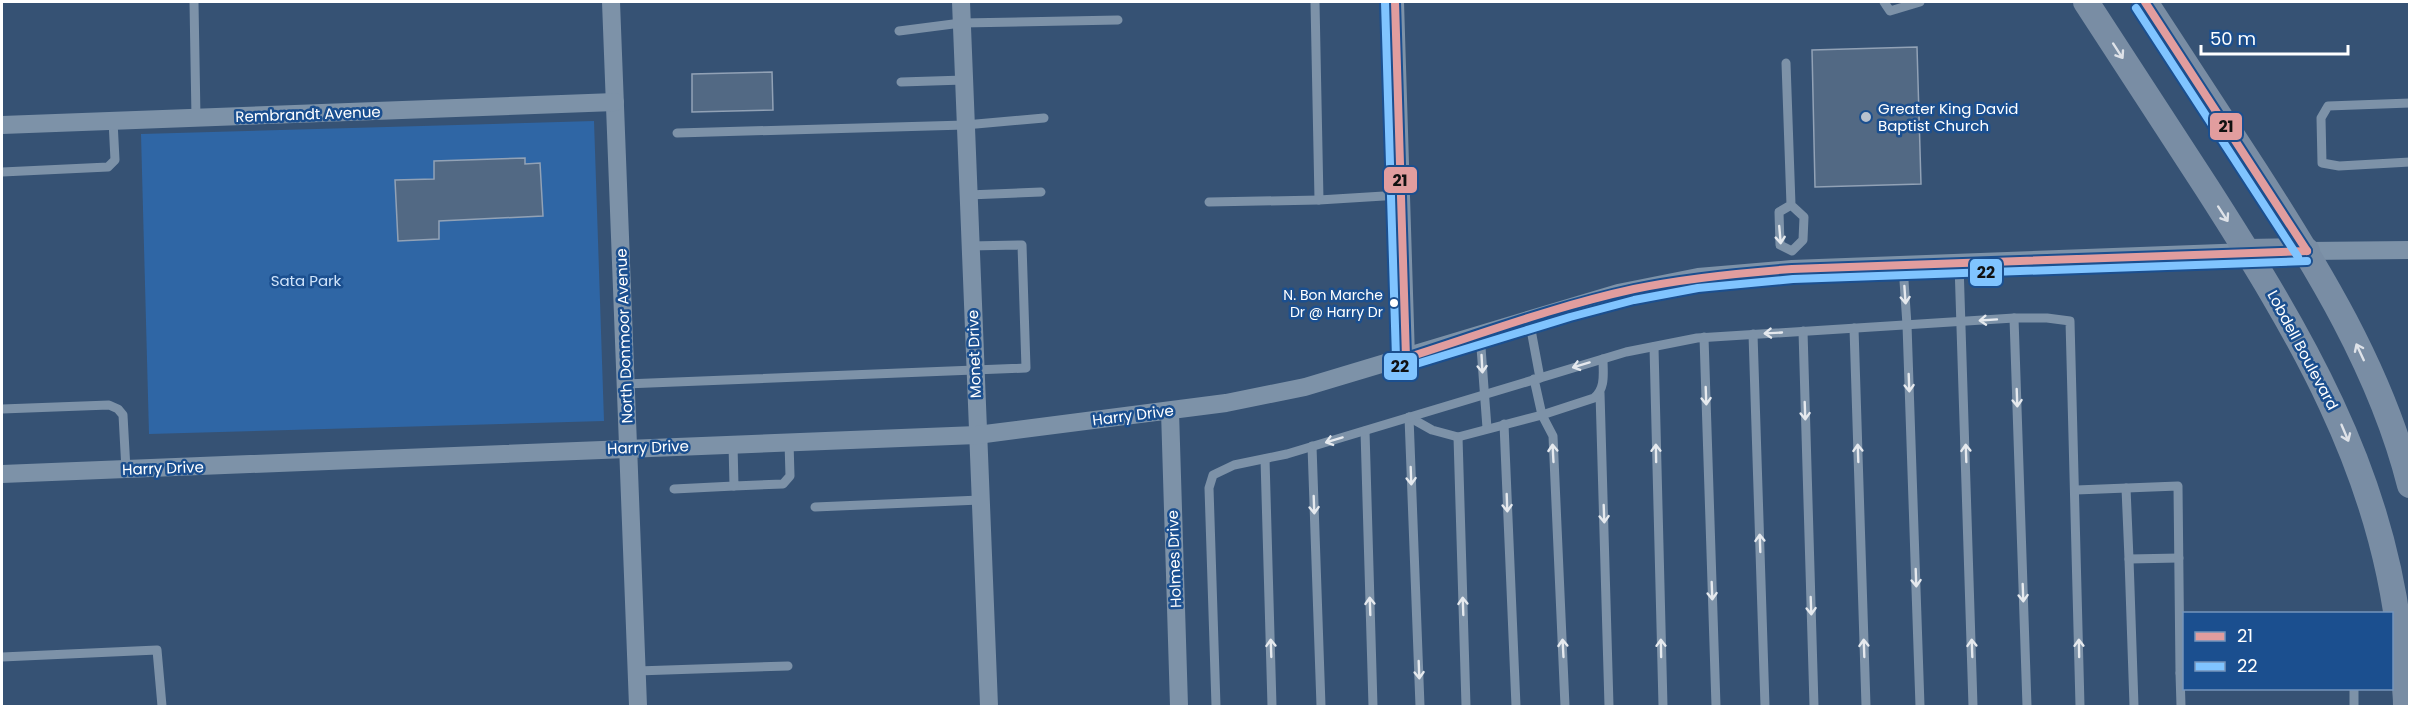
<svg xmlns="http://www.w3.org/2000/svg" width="2411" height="708" viewBox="0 0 2411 708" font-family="Poppins,sans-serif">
  <rect width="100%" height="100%" fill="#365274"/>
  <path fill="#2f66a5" d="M594,121L604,421L149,434L141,134Z"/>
  <g fill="#526984" stroke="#92a2b6" stroke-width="1.5">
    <path d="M1917,47L1921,184L1815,187L1812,50Z"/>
    <path d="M772,72L773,110L692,112V74Z"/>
    <path d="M525,158V164L540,163L543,216L439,221V239L398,241L395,180L434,179V161Z"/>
  </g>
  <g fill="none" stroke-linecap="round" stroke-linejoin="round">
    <g stroke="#7d92a8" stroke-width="9">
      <path d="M194,2L196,118"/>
      <path d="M1315,2L1319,200L1400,195"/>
      <path d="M1884,2L1890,11L1920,2"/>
      <path d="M899,31L961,23L1118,20"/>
      <path d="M1786,63L1791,205L1804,217L1803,240L1792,251L1780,245L1779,212L1791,205"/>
      <path d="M901,82L964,80"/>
      <path d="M2410,103L2328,106L2321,118L2322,163L2339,166L2410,162"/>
      <path d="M677,133L965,125L1044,118"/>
      <path d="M2,172L108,167L115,160L113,121"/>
      <path d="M968,195L1041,192"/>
      <path d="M1209,202L1319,200"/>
      <path d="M1959,264L1973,706"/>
      <path d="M1903,266L1907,325L1920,706"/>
      <path d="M2014,318L2027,706"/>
      <path d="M1529,319L1540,378"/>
      <path d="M1854,328L1866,706"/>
      <path d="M1803,331L1814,706"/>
      <path d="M1480,334L1487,428"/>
      <path d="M1753,334L1765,706"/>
      <path d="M1704,337L1716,706"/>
      <path d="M1654,347L1663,706"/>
      <path d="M1534,379L1542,415L1553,436L1565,706"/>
      <path d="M625,384L1026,368L1022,245L970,246"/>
      <path d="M1600,393L1609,706"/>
      <path d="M2,409L109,405L118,409L123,415L126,470"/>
      <path d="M1409,417L1420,706"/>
      <path d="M1409,417L1432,430L1458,437L1542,415L1594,398C1606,388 1603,373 1603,359"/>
      <path d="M1504,424L1516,706"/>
      <path d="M1365,431L1373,706"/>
      <path d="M1458,437L1466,706"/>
      <path d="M733,444L734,486L783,484L790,476L789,442"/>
      <path d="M1312,446L1321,706"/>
      <path d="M1265,459L1272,706"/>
      <path d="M2126,488L2129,559L2179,558"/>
      <path d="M674,489L734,486"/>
      <path d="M2076,490L2178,486L2180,673H2184"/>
      <path d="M815,507L980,500"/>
      <path d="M2129,559L2134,706"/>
      <path d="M2,657L157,650L162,706"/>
      <path d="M637,671L788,666"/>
      <path d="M2180,673L2181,706"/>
      <path d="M2354,688V706"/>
      <path d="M1216,706L1209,488L1213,475L1234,465L1287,454L1626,352L1697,338L2014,318H2047L2070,321L2080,706"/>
    </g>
    <g stroke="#7d92a8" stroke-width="18">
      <path d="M611,2L638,706"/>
      <path d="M961,2L989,706"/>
      <path d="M1395,2L1406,358"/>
      <path d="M2,125L615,102"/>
      <path d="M2307,251L2410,250"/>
      <path d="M1170,411L1179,706"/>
      <path d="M2,474L977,435L1226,403L1305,387L1618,293L1698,277L1792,269L2248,252"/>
    </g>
    <g stroke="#798da4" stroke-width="26">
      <path d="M2086,2C2126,64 2166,126 2207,188C2298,330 2383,471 2400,643C2402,664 2406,685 2406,706"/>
      <path d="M2145,2C2181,57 2217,113 2254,169C2317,267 2381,370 2410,485"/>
      <path d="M2248,252L2307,251"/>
    </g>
    <g stroke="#1b4f8f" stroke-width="12">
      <g id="bus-1">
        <path d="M1395,2L1406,358"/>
        <path d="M2145,2L2307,251"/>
        <path d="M1406,358C1481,334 1556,306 1634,289C1686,278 1739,273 1792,269L2307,251"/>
      </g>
    </g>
    <g stroke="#1b4f8f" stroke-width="12">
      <g id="bus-2">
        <path d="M1385,2L1396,358L1397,364L1403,368L1570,317L1634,300L1698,288L1793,279L2307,261"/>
        <path d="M2136,8L2298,257"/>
      </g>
    </g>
    <use href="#bus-1" stroke="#e19d9e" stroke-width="8"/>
    <use href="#bus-2" stroke="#80c4ff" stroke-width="8"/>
  </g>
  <defs><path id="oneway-shaft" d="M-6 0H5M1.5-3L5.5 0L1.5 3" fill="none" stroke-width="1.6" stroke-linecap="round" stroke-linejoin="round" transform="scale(1.5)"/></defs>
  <g stroke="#dee2e8">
    <use href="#oneway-shaft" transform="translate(2118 51) rotate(57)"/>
    <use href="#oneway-shaft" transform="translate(2223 214) rotate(57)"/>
    <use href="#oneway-shaft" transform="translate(2360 352) rotate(-115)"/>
    <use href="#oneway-shaft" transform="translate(2345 433) rotate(67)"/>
  </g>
  <g stroke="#e5e9ee">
    <use href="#oneway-shaft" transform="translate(1780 235) rotate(85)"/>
    <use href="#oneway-shaft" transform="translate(1905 295) rotate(86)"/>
    <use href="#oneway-shaft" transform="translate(1988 320) rotate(176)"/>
    <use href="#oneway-shaft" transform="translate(1773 333) rotate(177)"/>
    <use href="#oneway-shaft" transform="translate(1482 364) rotate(87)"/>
    <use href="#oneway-shaft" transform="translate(1581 365) rotate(163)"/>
    <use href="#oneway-shaft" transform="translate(1909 383) rotate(88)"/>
    <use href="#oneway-shaft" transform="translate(1706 396) rotate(88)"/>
    <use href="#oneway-shaft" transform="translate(2017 398) rotate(88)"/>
    <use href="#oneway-shaft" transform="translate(1805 411) rotate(88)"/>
    <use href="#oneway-shaft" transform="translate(1334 440) rotate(163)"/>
    <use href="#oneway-shaft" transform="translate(1553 453) rotate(-93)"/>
    <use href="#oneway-shaft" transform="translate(1656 453) rotate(-91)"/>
    <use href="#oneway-shaft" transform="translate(1858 453) rotate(-92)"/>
    <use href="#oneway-shaft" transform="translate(1966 453) rotate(-92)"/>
    <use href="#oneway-shaft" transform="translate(1411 476) rotate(88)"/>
    <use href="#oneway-shaft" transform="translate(1507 503) rotate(88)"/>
    <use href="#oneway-shaft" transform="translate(1314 505) rotate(88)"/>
    <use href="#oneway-shaft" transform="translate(1604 514) rotate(88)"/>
    <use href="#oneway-shaft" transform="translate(1760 543) rotate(-92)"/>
    <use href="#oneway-shaft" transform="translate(1916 578) rotate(88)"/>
    <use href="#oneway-shaft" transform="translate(1712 591) rotate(88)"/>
    <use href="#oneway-shaft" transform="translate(2023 593) rotate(88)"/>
    <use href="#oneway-shaft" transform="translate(1370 606) rotate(-92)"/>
    <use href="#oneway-shaft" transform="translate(1463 606) rotate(-92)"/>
    <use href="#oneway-shaft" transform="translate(1811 606) rotate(88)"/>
    <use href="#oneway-shaft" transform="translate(1271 648) rotate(-92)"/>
    <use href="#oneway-shaft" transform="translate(1563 648) rotate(-93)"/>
    <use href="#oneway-shaft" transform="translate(1661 648) rotate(-91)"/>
    <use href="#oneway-shaft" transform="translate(1864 648) rotate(-92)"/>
    <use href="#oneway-shaft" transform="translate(1972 648) rotate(-92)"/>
    <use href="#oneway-shaft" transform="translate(2079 648) rotate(-91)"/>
    <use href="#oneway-shaft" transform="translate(1419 670) rotate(88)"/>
  </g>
  <circle fill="#b9c2ce" stroke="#1b4f8f" stroke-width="2" cx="1866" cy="117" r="6"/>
  <circle fill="#fff" stroke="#1b4f8f" stroke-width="2" cx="1394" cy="303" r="5"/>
  <g text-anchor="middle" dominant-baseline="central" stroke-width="5" stroke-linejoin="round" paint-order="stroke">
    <g font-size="14" fill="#fff" stroke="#1b4f8f" text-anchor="end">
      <text x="1383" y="295">N. Bon Marche<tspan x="1383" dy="17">Dr @ Harry Dr</tspan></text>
    </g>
    <g font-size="15" fill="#fff" stroke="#1b4f8f" text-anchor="start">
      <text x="1878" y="108">Greater King David<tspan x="1878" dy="17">Baptist Church</tspan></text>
    </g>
    <g font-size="15" fill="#fff" stroke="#1b4f8f">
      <text transform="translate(308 114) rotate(-2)">Rembrandt Avenue</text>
      <text transform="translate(624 336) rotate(-92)">North Donmoor Avenue</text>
      <text transform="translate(2303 350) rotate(62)">Lobdell Boulevard</text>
      <text transform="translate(974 354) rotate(-92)">Monet Drive</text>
      <text transform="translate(1133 415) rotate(-7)">Harry Drive</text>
      <text transform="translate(648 447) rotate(-2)">Harry Drive</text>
      <text transform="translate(163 468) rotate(-2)">Harry Drive</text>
      <text transform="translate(1174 559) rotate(-92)">Holmes Drive</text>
    </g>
    <g font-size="15" fill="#cfe3fa" stroke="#1b4f8f">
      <text x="306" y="280">Sata Park</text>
    </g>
  </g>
  <g stroke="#1b4f8f" stroke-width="2">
    <rect x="2209" y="112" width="34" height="29" rx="6" fill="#e19d9e"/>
    <rect x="1383" y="166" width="35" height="28" rx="6" fill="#e19d9e"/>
    <rect x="1969" y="258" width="34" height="29" rx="6" fill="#80c4ff"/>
    <rect x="1383" y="352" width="35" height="29" rx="6" fill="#80c4ff"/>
  </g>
  <g font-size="16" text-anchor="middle" font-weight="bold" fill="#111">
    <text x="2226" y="132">21</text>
    <text x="1400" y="186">21</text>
    <text x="1986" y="278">22</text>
    <text x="1400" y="372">22</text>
  </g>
  <rect width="2411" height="708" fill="none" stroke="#ffffff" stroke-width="6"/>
  <rect x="2183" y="612" width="210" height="78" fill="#1b4f8f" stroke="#7695bc" stroke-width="1.5"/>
  <rect x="2195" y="632" width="30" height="9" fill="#e19d9e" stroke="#7695bc" stroke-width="1.5"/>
  <text x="2237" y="642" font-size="18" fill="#ffffff">21</text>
  <rect x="2195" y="662" width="30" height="9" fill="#80c4ff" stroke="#7695bc" stroke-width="1.5"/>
  <text x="2237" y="672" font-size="18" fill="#ffffff">22</text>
  <path d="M2201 45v9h147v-9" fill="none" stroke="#ffffff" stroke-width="3"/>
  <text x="2210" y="45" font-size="18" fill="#ffffff" stroke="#1b4f8f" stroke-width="4.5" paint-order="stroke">50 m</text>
</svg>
